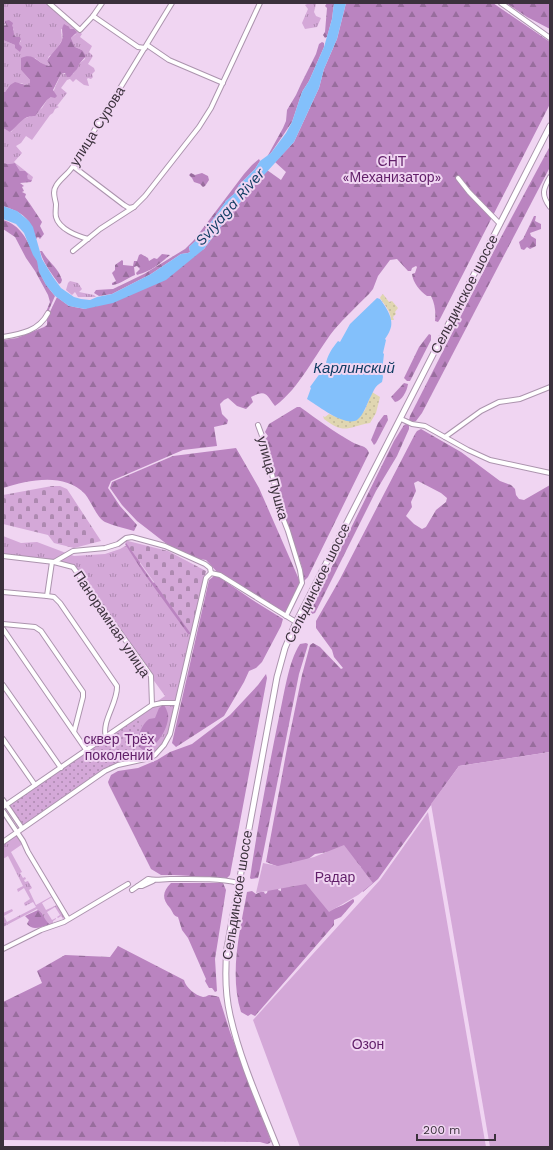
<svg xmlns="http://www.w3.org/2000/svg" width="553" height="1150" viewBox="0 0 553 1150" font-family="'Work Sans',sans-serif">
  <defs>
    <pattern id="grass-tufts" width="24" height="20" patternUnits="userSpaceOnUse"><rect width="24" height="20" fill="#d4a8d8"/><path d="M3 7l-1-3M5 7V3M7 7l1-3M15 17l-1-3M17 17v-4M19 17l1-3" fill="none" stroke="#ad89b0"/></pattern>
    <pattern id="forest-firs" width="22" height="20" patternUnits="userSpaceOnUse"><rect width="22" height="20" fill="#ba84c0"/><path d="M5 1l3.5 6h-7zM16 11l3.5 6h-7z" fill="#986d9d"/></pattern>
    <pattern id="sand-dots" width="8" height="8" patternUnits="userSpaceOnUse"><rect width="8" height="8" fill="#e0d6b1"/><path d="M2 2h.1M6 6h.1" fill="none" stroke="#c1b899" stroke-width="1.8" stroke-linecap="round"/></pattern>
    <pattern id="cemetery-stones" width="16" height="16" patternUnits="userSpaceOnUse"><rect width="16" height="16" fill="#d4a8d8"/><path d="M2 7V4a2 2 0 0 1 4 0v3zM10 15v-3a2 2 0 0 1 4 0v3z" fill="#ad89b0"/></pattern>
    <pattern id="park-dots" width="8" height="8" patternUnits="userSpaceOnUse"><rect width="8" height="8" fill="#d4a8d8"/><path d="M2 2h.1M6 6h.1" fill="none" stroke="#ad89b0" stroke-width="1.8" stroke-linecap="round"/></pattern>
  </defs>
  <rect width="100%" height="100%" fill="#f0d5f2"/>
  <g fill="url(#grass-tufts)">
    <path d="M3,3H48L82,34L80,37L92,46L89,52L93,56L88,64L94,68L95,71L92,74L93,77L91,79L88,78L87,79L89,86L84,85L76,79L73,82L70,79L67,80L61,88L67,93L57,106L59,107L55,109L53,113L50,115L32,140L26,136L21,143L16,146L22,153L14,162L33,177L32,180L28,179L22,171H20L15,163L8,164L3,163V128L11,132L21,120L31,116L42,108L47,100L51,97L61,74H73L80,63L85,59L82,50L75,47L71,38L76,34L61,29L62,40L54,54L49,56L47,61L50,65L49,66L44,65L35,58L21,70L30,80V84L26,85L21,83L10,85L5,92H3V40L15,45V48L21,41L20,37H16L13,32L14,29L6,23L4,25L3,23Z"/>
    <path d="M307,4H316L314,12L316,16L321,18L317,27L305,29L302,23L308,9L305,5Z"/>
    <path d="M70,281L78,283L82,289L79,292L94,295L96,297H78L75,292L72,295L66,290L68,283Z"/>
    <path d="M3,536L21,543L37,542L74,556L105,554L120,549L127,545L191,635L169,733L157,752L149,757L119,763L102,771L24,826L22,825L8,805L165,696L70,565L3,556Z"/>
    <path d="M16,835L20,838L16,839L20,838L24,843L11,852L22,872L20,873L23,878L25,877L26,879L24,880L25,882L28,881L32,888L29,890L36,905L52,896V897L42,903L46,910L57,905L65,917L63,919L61,916L58,918L57,917L60,915L55,907L47,912L52,920L56,918V919L53,921V924L46,925L37,909L3,927V913L12,909L13,911L4,916L7,922L36,907L33,902L25,906L24,903L30,899L24,888L18,892L17,889L23,886L8,856L3,859V844Z"/>
  </g>
  <g fill="url(#forest-firs)" fill-rule="evenodd">
    <path d="M327,3H334L332,19L327,37L325,38L323,35L325,32L327,8L325,6Z"/>
    <path d="M346,3H493L550,42V104L440,319L438,322L435,321C436,312 435,304 431,296H427C420,291 413,283 412,274L415,273L417,267L416,266L412,268L411,271H408L397,259L390,260L378,276L373,289L369,294C357,306 345,317 334,330C315,354 300,388 275,406C266,395 267,389 251,397L253,402L246,409L237,406L228,398L224,400L220,404L222,414L228,420L227,424L214,427L217,446L183,450L111,481L108,488L120,506L137,525L134,531C125,528 114,526 105,522C97,518 91,501 85,494C64,472 29,480 3,488V340L17,338L44,327L47,325V318L57,297L69,306L85,309L204,249L221,226L267,170L281,180L286,172L275,162L294,142L319,88L324,69L337,39Z"/>
    <path d="M506,3H550V29L527,17Z"/>
    <path d="M9,20L13,23L12,26L13,27C14,31 13,34 16,37H20L21,39L19,44L22,47L20,52L15,48V45L3,40L4,29L3,23L5,26L6,24L5,23V21Z"/>
    <path d="M64,24L69,27L70,29H74L77,32L71,38L75,47L82,50L86,56L80,63L77,69L70,77H67L65,73L61,74L53,90L57,96L55,98L51,97L47,100L35,116C23,115 19,125 10,132L3,128V92H5L10,85L15,82L26,85L30,84V80L21,70V58C35,52 37,64 49,66L50,65L47,61C50,55 60,46 62,40C64,34 60,30 64,24Z"/>
    <path d="M322,42L324,43V47L309,81L302,92L292,122L271,153L267,157L283,128L286,121L287,110L296,95L301,84L316,54L319,44Z"/>
    <path d="M550,146V167L422,413L416,421L413,422L409,420L410,416L499,241Z"/>
    <path d="M259,159L260,161L255,169L239,185L234,194L226,201L201,236L189,247L190,252L188,253L181,254L151,274L112,294L99,296L94,293L96,290L113,289L144,274L185,249L194,240L244,174L252,165Z"/>
    <path d="M3,163L8,164L15,163L20,171H25L28,174L27,176L28,179L32,180L31,182L20,183L24,186L22,187L24,191L22,192L26,194L25,197C31,205 36,213 42,222L40,226L44,234L40,239L38,237L36,239C30,217 23,213 3,206Z"/>
    <path d="M191,173L195,175L202,173L208,176L209,180L205,186L203,187L200,184L194,182L192,178L189,175Z"/>
    <path d="M534,216H536L535,221L541,224V229L530,233L531,236L536,239V246L530,249L527,247L524,250L521,249L519,242L523,239Z"/>
    <path d="M3,220C22,225 29,244 37,260C39,263 38,268 40,272C43,281 49,289 55,296L48,312H46L50,302L48,295L35,271L26,258L15,237L3,229Z"/>
    <path d="M40,251H42C49,263 58,267 62,280L61,283L59,284C52,274 43,263 40,251Z"/>
    <path d="M141,254L148,258L149,261L154,258L157,259L162,254L170,255C157,266 153,270 137,275L136,273L140,269L137,266L134,267L135,275C127,278 121,284 112,285V283L116,281L112,273L115,270V265L122,260L123,261V265L133,266L134,261H137L139,255Z"/>
    <path d="M429,334L431,335V340L410,381H407L404,378L419,347Z"/>
    <path d="M404,383L408,384C407,391 402,401 395,402L391,397Z"/>
    <path d="M297,407H300C317,419 334,432 352,442C358,446 367,445 369,453L308,577L304,581L302,567L287,524L282,513L265,439L268,436L265,432L269,424Z"/>
    <path d="M384,415H387L388,420L376,443L374,445L371,440L378,423Z"/>
    <path d="M406,424L409,425V429L397,456L376,491L315,613L312,614L310,611L394,441L404,425Z"/>
    <path d="M421,429L461,452L500,481L511,485L515,489L516,495L519,499L524,500L550,485V752L459,766L378,879L363,892L362,890L360,869L361,867L342,850L315,854L307,860L279,867L266,862L288,743L302,675L310,645L313,643L320,647L341,669L343,668L334,657L332,650L316,628V621L340,579L415,434L417,431ZM418,481L441,493L447,498L446,502L436,510L426,527L422,529L414,524L406,516L412,507L411,502L416,491L414,483Z"/>
    <path d="M236,448L259,488L301,584L286,615L218,573L206,560L194,558L168,545L137,521L122,505L110,488L112,482L173,456Z"/>
    <path d="M127,542L140,561V564L153,583L155,582L191,632L190,634H188L143,572L125,544Z"/>
    <path d="M214,576L219,577L251,599L283,619L281,626L262,662L256,668L249,671L244,682L224,716L176,747L172,743L209,580Z"/>
    <path d="M306,643L308,644L307,648L299,674L259,874L258,878L251,879L250,878C258,824 268,771 279,717C284,696 288,662 300,644Z"/>
    <path d="M266,674L267,678L230,875L227,878L174,875H161L151,869L109,785L108,782L111,775L118,771L138,768L157,760L170,752L192,744L230,715L258,685Z"/>
    <path d="M164,705C166,708 167,711 168,714C170,726 156,750 143,750L137,745C137,737 142,724 149,719L155,718L159,708Z"/>
    <path d="M305,882L331,910L343,905L353,899L354,900V902L341,917L334,920V925L255,1016L251,1014L248,1016L241,1012C229,973 240,931 247,892L252,891L256,894L260,892H264L265,894L267,893L268,889L279,888L278,890L281,891V887Z"/>
    <path d="M171,883H223L226,890L215,959L217,991L215,992L212,988H209L205,981L206,979L188,938L182,930L178,917C173,916 173,912 170,908C162,899 162,892 171,883Z"/>
    <path d="M38,910C43,913 44,919 49,924L48,925C40,927 33,931 27,924L29,920L25,916Z"/>
    <path d="M118,946L184,980C186,988 195,995 203,997C206,997 206,996 209,995C212,995 216,996 219,997L230,1032L271,1141L270,1143L267,1144L260,1142L3,1140V1002L42,983L37,971L65,955L110,957Z"/>
  </g>
  <g fill="url(#sand-dots)">
    <path d="M383,294L389,302L392,301L398,308L395,312L396,314L393,317L394,320H391C391,312 385,305 380,298L381,296Z"/>
    <path d="M372,392L380,397L376,413L370,423C347,427 345,435 324,419L323,416L325,417L329,414L341,419L355,421L365,410Z"/>
  </g>
  <g fill="url(#cemetery-stones)">
    <path d="M52,486H60L67,489L101,541L74,548L54,543L48,535L3,524V495Z"/>
    <path d="M124,540L168,551L206,571L191,634Z"/>
  </g>
  <path fill="url(#park-dots)" d="M139,717L143,721L135,747L141,756L115,764L101,770L23,825L10,805Z"/>
  <g fill="#d4a8d8">
    <path d="M550,752V1147H490L431,804L459,766Z"/>
    <path d="M428,812L486,1147H300L253,1020L380,880Z"/>
    <path d="M344,845L373,883L358,895L329,912L306,884L256,893L263,863L278,866L314,857Z"/>
  </g>
  <g fill="#83c0fb">
    <path d="M334,3H346L337,39L324,69L319,88L294,142L245,196L221,226L204,249L166,280L113,303L85,309L69,306L55,296L46,285L39,272L37,261L33,255L24,233L16,224L3,219V206L17,211L29,221L33,227L42,259L53,277L61,288L74,297L81,299L90,300L97,297L112,294L151,274L181,254L188,253L190,252L189,247L201,236L226,201L234,194L239,185L255,169L260,161L271,153L286,133L292,122L302,92L309,81L324,47L332,19Z"/>
    <path d="M377,298L380,299C386,307 395,320 390,330C389,333 387,336 385,339L386,340L383,353L384,354L382,371L383,377L382,382C374,387 375,389 371,396C367,403 364,415 357,420C345,427 318,406 307,399L311,388L310,387L326,365C326,357 333,347 338,341L340,342L350,324Z"/>
  </g>
  <g fill="none" stroke-linecap="round" stroke-linejoin="round">
    <g stroke="#ac94ae" stroke-width="6">
      <g id="minor">
        <path d="M49,3L80,30L93,16L102,3"/>
        <path d="M501,3L550,38"/>
        <path d="M93,16L138,47L145,48"/>
        <path d="M147,45L169,60L223,83"/>
        <path d="M74,167L124,205L129,208L134,207"/>
        <path d="M550,177C543,189 541,195 550,207"/>
        <path d="M458,178L469,192L500,224"/>
        <path d="M88,239C77,236 59,229 56,217C55,213 56,209 56,204C55,198 52,192 56,186C61,177 72,172 75,162L172,3"/>
        <path d="M73,251L100,229L134,207L145,196L199,127L211,108L260,3"/>
        <path d="M3,337C21,334 39,331 48,313"/>
        <path d="M401,419L412,424L425,426L468,450L490,460L550,473"/>
        <path d="M258,425L265,444L281,513L288,531L300,570L302,583L286,616"/>
        <path d="M445,437L481,411L499,402L520,399L550,387"/>
        <path d="M3,556L54,562L73,567L151,676L152,705"/>
        <path d="M54,562L73,551L105,548L118,544L126,538L132,537L165,546L205,564L210,568L211,573"/>
        <path d="M211,573L220,575L296,622"/>
        <path d="M3,592L47,596L54,597L60,603L117,686C118,703 101,721 106,738"/>
        <path d="M47,596L52,562"/>
        <path d="M3,624L35,627L41,631L83,692V697L74,732"/>
        <path d="M3,629L87,751"/>
        <path d="M3,685L61,768"/>
        <path d="M3,739L35,785"/>
        <path d="M3,800L22,828"/>
        <path d="M3,807L152,705L162,703H176"/>
        <path d="M3,811L23,841L28,852L68,919"/>
        <path d="M3,842L105,771L118,765L150,758L155,755L164,745L170,734L206,578L211,573"/>
        <path d="M138,886H142L153,881"/>
        <path d="M132,890L148,879C156,881 162,879 170,879C193,879 216,878 239,883"/>
        <path d="M3,949L41,930L64,922L128,884"/>
      </g>
    </g>
    <g stroke="#ac94ae" stroke-width="7">
      <path id="major" d="M277,1147C260,1104 240,1060 230,1015C225,993 225,971 227,948L277,677L285,648L296,622L550,126"/>
    </g>
    <use href="#minor" stroke="#fff" stroke-width="4"/>
    <use href="#major" stroke="#fff" stroke-width="5"/>
  </g>
  <g text-anchor="middle" dominant-baseline="central" stroke-width="4" stroke-linejoin="round" paint-order="stroke">
    <g font-size="14" fill="#3b313c" stroke="#f0d5f2">
      <text transform="translate(97 126) rotate(-58)">улица Сурова</text>
      <text transform="translate(464 294) rotate(-63)">Сельдинское шоссе</text>
      <text transform="translate(273 478) rotate(75)">улица Пушка</text>
      <text transform="translate(317 583) rotate(-64)">Сельдинское шоссе</text>
      <text transform="translate(112 624) rotate(56)">Панорамная улица</text>
      <text transform="translate(237 895) rotate(-81)">Сельдинское шоссе</text>
    </g>
    <g font-size="14" fill="#611f69" stroke="#f0d5f2">
      <text x="392" y="161">СНТ<tspan x="392" dy="16">«Механизатор»</tspan></text>
      <text x="119" y="739">сквер Трёх<tspan x="119" dy="16">поколений</tspan></text>
      <text x="335" y="877">Радар</text>
      <text x="368" y="1044">Озон</text>
    </g>
    <g font-size="15" font-style="italic" fill="#113d63" stroke="#f0d5f2">
      <text transform="translate(230 207) rotate(-49)">Sviyaga River</text>
      <text x="354" y="368">Карлинский</text>
    </g>
  </g>
  <rect width="553" height="1150" fill="none" stroke="#3b313c" stroke-width="8"/>
  <path d="M417 1134v6h78v-6" fill="none" stroke="#3b313c" stroke-width="2"/>
  <text x="423" y="1134" font-size="12" fill="#3b313c" stroke="#f0d5f2" stroke-width="3" paint-order="stroke">200 m</text>
</svg>
